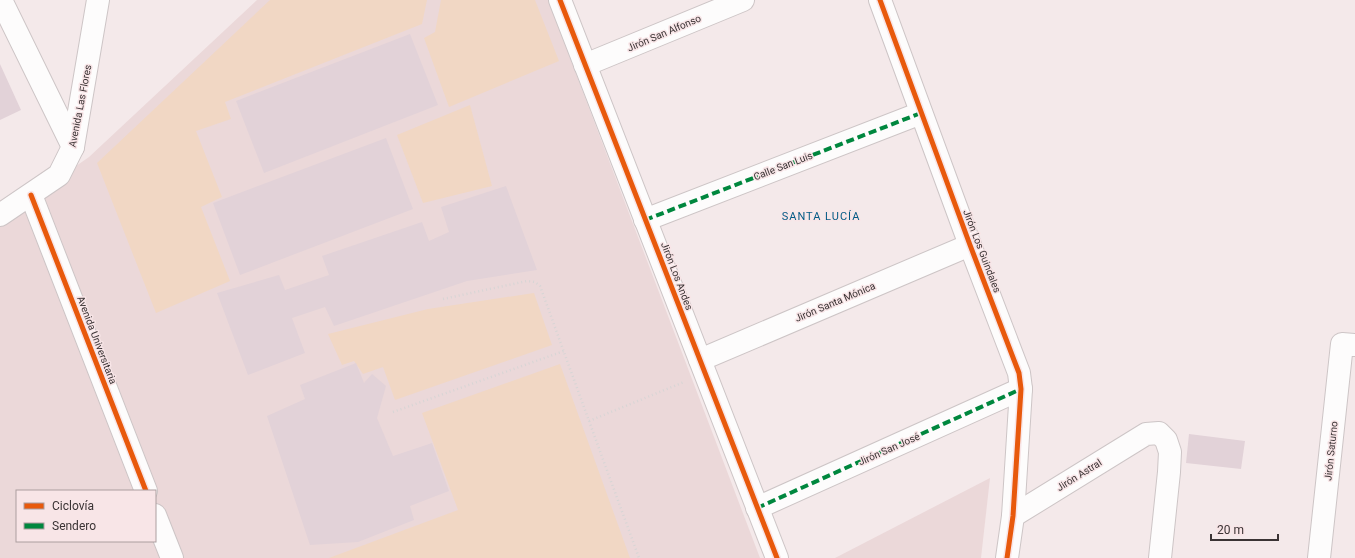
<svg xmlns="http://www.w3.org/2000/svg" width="1355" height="558" viewBox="0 0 1355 558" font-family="Roboto,sans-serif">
  <rect width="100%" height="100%" fill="#f4e9ea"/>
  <g fill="#ebd8d9" fill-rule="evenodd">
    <path d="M257,0H548L760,558H0V219L89,157ZM17,491H155V541H17Z"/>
    <path d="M990,478L981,558H835Z"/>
  </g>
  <g fill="#f1d7c4">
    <path d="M270,0H427L422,24L225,102L231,119L196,131L222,197L201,207L230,281L156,313L97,163Z"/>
    <path d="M441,0H535L559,61L449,107L424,38L435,32Z"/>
    <path d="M470,105L492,186L423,203L397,135Z"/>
    <path d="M534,293L552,345L395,400L383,367L363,374L354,361L342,365L328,334L428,309Z"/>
    <path d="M560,364L630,558H329L458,510L422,413Z"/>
  </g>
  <g fill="#e2d2d8">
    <path d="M410,34L438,105L264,173L236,101Z"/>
    <path d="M0,64L21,110L0,120Z"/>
    <path d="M386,138L413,209L240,275L213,203Z"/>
    <path d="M506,186L537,270L467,281L334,326L325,307L292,318L305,353L248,375L217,293L279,275L285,290L329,275L322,256L422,222L429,241L449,232L441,207Z"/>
    <path d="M356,363L364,383L372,374L386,386L377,418L393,456L432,443L449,491L410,506L414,520L358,542L310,545L267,416L305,399L300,385Z"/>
    <path d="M1189,434L1245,441L1241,469L1186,463Z"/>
  </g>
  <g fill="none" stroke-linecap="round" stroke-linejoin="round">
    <g stroke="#cdc5c6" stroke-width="24">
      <g id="minor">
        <path d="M1,0L73,147"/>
        <path d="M560,0L777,558"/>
        <path d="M880,0L970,245L1019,373L1021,389L1013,516L1007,558"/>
        <path d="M585,65L743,0"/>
        <path d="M31,195L146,491"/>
        <path d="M0,215L59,175L73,147L98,0"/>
        <path d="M645,220L921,113"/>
        <path d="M700,360L970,245"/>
        <path d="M757,508L1021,389"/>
        <path d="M155,515L172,558"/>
        <path d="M1013,516L1146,434L1159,433L1166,440L1170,452L1169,472L1160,558"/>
        <path d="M1319,558L1342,344L1355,345"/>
      </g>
    </g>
    <g stroke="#d7d5d5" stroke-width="2.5" stroke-dasharray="1 3" stroke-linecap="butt">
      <path d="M443,299L527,281L535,282L540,286L589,421L684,382"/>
      <path d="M393,412L564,351"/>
      <path d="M589,421L639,558"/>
    </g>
    <use href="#minor" stroke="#fdfcfc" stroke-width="22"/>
    <g stroke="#00873e" stroke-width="4" stroke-dasharray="8 4" stroke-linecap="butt">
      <path d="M645,220L921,113"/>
      <path d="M757,508L1021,389"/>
    </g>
    <g stroke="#f8e5e7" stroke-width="8">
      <g id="cycleway">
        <path d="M560,0L777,558"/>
        <path d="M880,0L970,245L1019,373L1021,389L1013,516L1007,558"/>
        <path d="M31,195L146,491"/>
      </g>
    </g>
    <use href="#cycleway" stroke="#e8590c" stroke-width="5"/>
  </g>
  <g text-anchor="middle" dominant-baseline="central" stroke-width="3" stroke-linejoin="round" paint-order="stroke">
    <g font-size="10" fill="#3a3334" stroke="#f8e5e7">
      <text transform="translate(664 33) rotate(-23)">Jirón San Alfonso</text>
      <text transform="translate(80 106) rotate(-79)">Avenida Las Flores</text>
      <text transform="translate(783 166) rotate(-21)">Calle San Luis</text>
      <text transform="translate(982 251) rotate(69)">Jirón Los Guindales</text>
      <text transform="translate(677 276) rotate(69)">Jirón Los Andes</text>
      <text transform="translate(835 302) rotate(-23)">Jirón Santa Mónica</text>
      <text transform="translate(97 340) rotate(69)">Avenida Universitaria</text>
      <text transform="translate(889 449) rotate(-24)">Jirón San José</text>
      <text transform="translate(1331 451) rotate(-84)">Jirón Saturno</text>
      <text transform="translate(1079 475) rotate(-32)">Jirón Astral</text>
    </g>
    <g font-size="11" letter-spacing="1" fill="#025a85" stroke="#f8e5e7">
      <text x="821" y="216">SANTA LUCÍA</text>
    </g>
  </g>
  <rect x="16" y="490" width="140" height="52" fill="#f8e5e7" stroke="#ac9e9f"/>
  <rect x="24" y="503" width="20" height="6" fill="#e8590c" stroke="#ac9e9f"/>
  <text x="52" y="510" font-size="12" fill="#3a3334">Ciclovía</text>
  <rect x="24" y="523" width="20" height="6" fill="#00873e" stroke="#ac9e9f"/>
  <text x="52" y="530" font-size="12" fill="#3a3334">Sendero</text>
  <path d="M1211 534v6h67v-6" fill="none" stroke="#3a3334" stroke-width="2"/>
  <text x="1217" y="534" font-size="12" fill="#3a3334" stroke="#f8e5e7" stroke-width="3" paint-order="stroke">20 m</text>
</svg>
